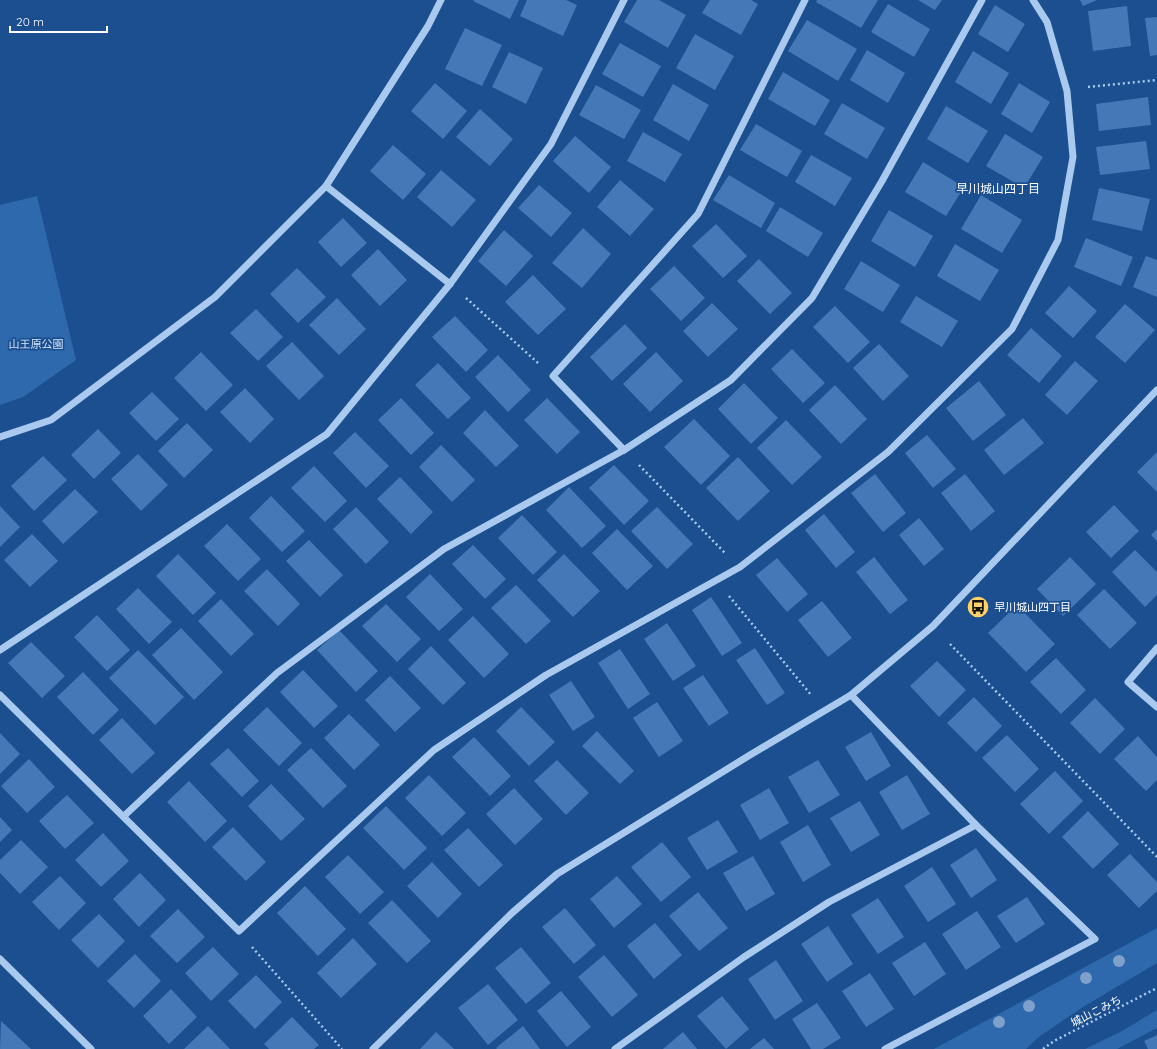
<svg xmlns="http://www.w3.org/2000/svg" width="1157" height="1049" viewBox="0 0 1157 1049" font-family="Quicksand,'Noto Sans JP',sans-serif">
  <rect width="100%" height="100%" fill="#1b4f8f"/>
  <g fill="#2e69ad">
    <path d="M37,196L76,360L23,397L0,405V205Z"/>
    <path d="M1157,928V963L1083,1007L1040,1036L1026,1049H934Z"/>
    <path d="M1157,1010V1028L1117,1049H1085L1122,1031Z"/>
  </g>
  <g fill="#4478b7">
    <path d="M474,0H519L510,19L473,1Z"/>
    <path d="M527,0H566L577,5L563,36L520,16Z"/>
    <path d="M637,0H659L686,15L668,48L624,22Z"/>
    <path d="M710,0H751L758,4L741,35L702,13Z"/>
    <path d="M817,0H878L861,28L816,2Z"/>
    <path d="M918,0H942L935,10Z"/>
    <path d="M1080,0H1097L1083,6Z"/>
    <path d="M888,4L930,29L914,57L871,32Z"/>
    <path d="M995,5L1025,24L1008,52L978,34Z"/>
    <path d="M1127,6L1131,46L1093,51L1088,11Z"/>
    <path d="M1157,17V55L1150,56L1145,18Z"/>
    <path d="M807,20L857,49L838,81L788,51Z"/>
    <path d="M465,28L502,45L482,86L445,69Z"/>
    <path d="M695,34L734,56L715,90L676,68Z"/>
    <path d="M620,43L661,66L643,97L602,74Z"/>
    <path d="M867,50L905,73L888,103L850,80Z"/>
    <path d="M973,51L1009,73L991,104L955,82Z"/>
    <path d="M509,52L543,68L526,104L492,87Z"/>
    <path d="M783,72L830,100L815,126L768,99Z"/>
    <path d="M435,83L467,111L443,139L411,111Z"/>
    <path d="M1019,83L1050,102L1032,133L1001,114Z"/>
    <path d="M673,84L709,105L689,141L653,120Z"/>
    <path d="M596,85L641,110L624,139L579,115Z"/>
    <path d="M1148,97L1151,125L1099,131L1096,104Z"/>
    <path d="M842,103L885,128L867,159L824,134Z"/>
    <path d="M946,106L988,131L968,163L927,139Z"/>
    <path d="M480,109L513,139L490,166L456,137Z"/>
    <path d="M756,124L802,151L787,177L740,150Z"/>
    <path d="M643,132L682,154L665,182L627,161Z"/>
    <path d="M1005,134L1043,157L1024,188L986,166Z"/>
    <path d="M575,136L611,167L589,193L553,161Z"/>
    <path d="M1146,141L1150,169L1100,175L1096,147Z"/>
    <path d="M393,145L426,174L403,200L370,171Z"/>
    <path d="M811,155L852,178L835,206L795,182Z"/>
    <path d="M923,162L964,187L946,216L905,192Z"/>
    <path d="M441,170L476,200L452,227L417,197Z"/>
    <path d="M729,175L775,203L761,228L713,200Z"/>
    <path d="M620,180L654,209L630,236L597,207Z"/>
    <path d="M539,185L572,213L551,237L518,208Z"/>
    <path d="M1099,188L1150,199L1142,231L1092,220Z"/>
    <path d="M981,195L1022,220L1002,253L961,229Z"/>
    <path d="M780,207L823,233L808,257L766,231Z"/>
    <path d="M889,210L933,236L915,267L871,241Z"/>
    <path d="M343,218L367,243L341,267L318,242Z"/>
    <path d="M716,224L747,256L723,278L692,246Z"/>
    <path d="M583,228L611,254L582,288L552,263Z"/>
    <path d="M504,230L533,256L506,286L478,261Z"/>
    <path d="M1086,238L1133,257L1121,286L1074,267Z"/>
    <path d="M955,244L999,270L980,301L937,276Z"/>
    <path d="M378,249L407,280L380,306L351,275Z"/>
    <path d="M1146,256L1157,260V297L1133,287Z"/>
    <path d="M759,259L792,293L770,314L737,281Z"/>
    <path d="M861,261L900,285L883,312L844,289Z"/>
    <path d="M674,266L705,298L681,321L650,289Z"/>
    <path d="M297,268L326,297L298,323L270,294Z"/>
    <path d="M533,275L566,309L538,335L505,302Z"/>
    <path d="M1069,286L1097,311L1073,338L1045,313Z"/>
    <path d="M916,296L958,321L942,347L900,322Z"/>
    <path d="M337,298L366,329L339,355L309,325Z"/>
    <path d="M712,303L738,329L708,357L683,331Z"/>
    <path d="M1125,304L1155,330L1125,363L1095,337Z"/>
    <path d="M835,306L870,342L848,363L813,327Z"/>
    <path d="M256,309L283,337L258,361L230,333Z"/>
    <path d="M455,316L488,350L466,372L432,337Z"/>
    <path d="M625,324L647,348L612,381L590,357Z"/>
    <path d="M1031,328L1062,356L1039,383L1007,355Z"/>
    <path d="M292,342L324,376L299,400L266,366Z"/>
    <path d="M879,344L909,376L883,401L853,368Z"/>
    <path d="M792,349L825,383L803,403L771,369Z"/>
    <path d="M201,352L233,385L206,411L174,378Z"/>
    <path d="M656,352L683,381L650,412L623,384Z"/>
    <path d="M498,355L531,390L508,412L475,377Z"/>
    <path d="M1075,361L1098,381L1067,415L1045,395Z"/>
    <path d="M438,363L471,398L448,419L415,385Z"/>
    <path d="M979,381L1006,415L973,441L946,408Z"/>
    <path d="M744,383L778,418L751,444L718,409Z"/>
    <path d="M835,385L867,419L841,444L809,410Z"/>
    <path d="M245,388L274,419L250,443L220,412Z"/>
    <path d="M152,392L179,419L156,441L129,413Z"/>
    <path d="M401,398L434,433L411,455L378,420Z"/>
    <path d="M547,398L580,432L557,454L524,420Z"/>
    <path d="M485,410L519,446L496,467L463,433Z"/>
    <path d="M1023,418L1044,443L1004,475L984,450Z"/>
    <path d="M694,419L730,456L701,485L664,447Z"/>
    <path d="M786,420L822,457L792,485L757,448Z"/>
    <path d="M187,423L213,450L184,478L158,451Z"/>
    <path d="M98,429L121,453L94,479L71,455Z"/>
    <path d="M355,432L389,466L366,488L333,453Z"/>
    <path d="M927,435L956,469L933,488L905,453Z"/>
    <path d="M441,445L475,480L452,502L419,467Z"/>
    <path d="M1157,452V492L1137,472Z"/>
    <path d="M138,454L168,485L141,511L111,479Z"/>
    <path d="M43,456L67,480L34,511L11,486Z"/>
    <path d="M738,457L770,491L738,521L706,488Z"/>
    <path d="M614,465L649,501L624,525L589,488Z"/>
    <path d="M314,466L347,501L325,522L291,488Z"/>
    <path d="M875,474L906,513L883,532L851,493Z"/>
    <path d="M965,474L995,511L971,531L941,493Z"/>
    <path d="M400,477L433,512L411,534L377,499Z"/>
    <path d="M569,487L606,526L582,548L546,510Z"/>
    <path d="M75,489L98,512L63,544L42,521Z"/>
    <path d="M271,496L305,531L282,552L249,518Z"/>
    <path d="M1114,505L1139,531L1111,558L1086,532Z"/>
    <path d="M0,506L20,527L0,547Z"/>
    <path d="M356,507L389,542L366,564L333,529Z"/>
    <path d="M657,507L693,544L667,569L631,531Z"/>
    <path d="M824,514L855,552L836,568L805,530Z"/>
    <path d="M522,515L557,552L533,575L498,538Z"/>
    <path d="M919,518L944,549L924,566L899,535Z"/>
    <path d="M227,524L261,559L238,581L204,546Z"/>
    <path d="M617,529L653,566L627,590L592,553Z"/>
    <path d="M1157,529V541L1151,535Z"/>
    <path d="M32,534L58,561L30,587L4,560Z"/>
    <path d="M309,540L343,575L320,597L286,561Z"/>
    <path d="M473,545L506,579L485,599L452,564Z"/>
    <path d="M1135,550L1157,572V595L1145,607L1112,572Z"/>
    <path d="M178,554L216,593L193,615L156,576Z"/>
    <path d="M564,554L600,591L573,617L537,580Z"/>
    <path d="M874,557L908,600L890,614L856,572Z"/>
    <path d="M1070,557L1096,584L1063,616L1037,589Z"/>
    <path d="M777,558L808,594L787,612L756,575Z"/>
    <path d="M267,569L300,604L278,626L244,591Z"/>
    <path d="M430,574L463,609L439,631L406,597Z"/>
    <path d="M516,585L551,621L526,644L491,608Z"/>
    <path d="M138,588L172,622L149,644L116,609Z"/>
    <path d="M1104,589L1137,623L1110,649L1077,615Z"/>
    <path d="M711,597L742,643L722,656L692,610Z"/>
    <path d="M221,599L254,634L231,656L198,621Z"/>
    <path d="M822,601L852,638L828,657L798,620Z"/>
    <path d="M386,604L421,639L397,662L362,626Z"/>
    <path d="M1017,605L1055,644L1026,672L988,633Z"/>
    <path d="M97,615L130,650L107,671L74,637Z"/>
    <path d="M473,616L509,654L484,678L448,640Z"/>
    <path d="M667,623L696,666L673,681L644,639Z"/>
    <path d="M181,628L223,672L194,700L152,655Z"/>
    <path d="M339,630L378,671L356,692L317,650Z"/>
    <path d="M31,642L65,676L42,698L8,663Z"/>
    <path d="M431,646L466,683L443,705L408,669Z"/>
    <path d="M755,648L785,693L767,705L736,660Z"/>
    <path d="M620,649L650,694L628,709L598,663Z"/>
    <path d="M138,650L184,697L155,725L109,678Z"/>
    <path d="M1056,658L1086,690L1061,714L1030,682Z"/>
    <path d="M937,661L966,690L939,717L910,686Z"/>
    <path d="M303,670L338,706L314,728L280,692Z"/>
    <path d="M83,672L119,710L93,735L57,697Z"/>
    <path d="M703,675L729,713L709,726L683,688Z"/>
    <path d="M390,676L421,708L395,732L365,700Z"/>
    <path d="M571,681L595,717L573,731L549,695Z"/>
    <path d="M974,697L1002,726L976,752L947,723Z"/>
    <path d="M1095,698L1125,729L1100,754L1070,723Z"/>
    <path d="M657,702L683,741L659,757L633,718Z"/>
    <path d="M267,707L302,743L279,766L243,730Z"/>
    <path d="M521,707L555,742L529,766L496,731Z"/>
    <path d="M349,714L380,745L354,770L324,738Z"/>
    <path d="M122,718L155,753L132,774L99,740Z"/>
    <path d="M597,731L634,771L620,784L582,746Z"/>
    <path d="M871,732L891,766L866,781L845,747Z"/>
    <path d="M0,733L20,754L0,774Z"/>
    <path d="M1007,735L1039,769L1015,792L982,758Z"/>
    <path d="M1138,736L1157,757V780L1146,791L1114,759Z"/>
    <path d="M474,737L511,776L490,796L452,757Z"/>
    <path d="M228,748L259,781L242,797L210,764Z"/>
    <path d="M311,748L347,786L323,808L287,770Z"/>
    <path d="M29,759L55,787L27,813L1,786Z"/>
    <path d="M557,760L589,793L566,815L534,781Z"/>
    <path d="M818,760L840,795L809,813L788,777Z"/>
    <path d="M1055,771L1083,801L1049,834L1020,804Z"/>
    <path d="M429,775L466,813L442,836L405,798Z"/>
    <path d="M907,775L930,814L902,830L879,792Z"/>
    <path d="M189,781L227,821L205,842L167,802Z"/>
    <path d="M271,784L305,819L281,841L248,806Z"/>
    <path d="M514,788L543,819L515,845L486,814Z"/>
    <path d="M769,788L789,823L760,840L740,805Z"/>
    <path d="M67,795L94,823L65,849L39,821Z"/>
    <path d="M860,801L880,835L851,852L830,818Z"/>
    <path d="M386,806L427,848L404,870L363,828Z"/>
    <path d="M1088,811L1119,844L1093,869L1062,837Z"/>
    <path d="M0,817L12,830L0,842Z"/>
    <path d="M718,820L738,852L707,870L687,838Z"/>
    <path d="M808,825L831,865L803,882L780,842Z"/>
    <path d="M233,827L266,862L246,881L212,847Z"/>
    <path d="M468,828L503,865L479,887L444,850Z"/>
    <path d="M103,833L129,861L101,887L75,860Z"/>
    <path d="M21,840L48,867L20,894L0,873V860Z"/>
    <path d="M662,842L691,877L661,902L631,867Z"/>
    <path d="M976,848L997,880L971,898L950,865Z"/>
    <path d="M1130,854L1157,882V891L1139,908L1107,875Z"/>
    <path d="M348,855L384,892L360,914L325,877Z"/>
    <path d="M753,856L775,894L746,911L723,873Z"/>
    <path d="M432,862L462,894L438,918L407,886Z"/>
    <path d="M932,867L956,904L928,922L904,886Z"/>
    <path d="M140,873L166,900L139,927L113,899Z"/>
    <path d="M60,876L86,903L59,930L32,902Z"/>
    <path d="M617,876L642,904L614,928L590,899Z"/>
    <path d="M305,886L346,929L318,956L277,913Z"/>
    <path d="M698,892L728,928L699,951L669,916Z"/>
    <path d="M1027,897L1045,924L1016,943L997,916Z"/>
    <path d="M878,898L904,937L878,954L851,915Z"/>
    <path d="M392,900L431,941L407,963L368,923Z"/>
    <path d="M565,908L596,945L574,964L542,927Z"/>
    <path d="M178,909L205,937L177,963L150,936Z"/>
    <path d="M977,911L1001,947L966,970L942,934Z"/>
    <path d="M99,914L125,941L98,968L71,940Z"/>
    <path d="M655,923L682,955L654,979L627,946Z"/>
    <path d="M828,926L853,964L827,982L801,944Z"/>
    <path d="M353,938L377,964L341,998L317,973Z"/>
    <path d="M925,942L946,974L914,996L892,963Z"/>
    <path d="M213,947L239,974L211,1001L185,973Z"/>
    <path d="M521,947L551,983L526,1004L495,968Z"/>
    <path d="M135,954L161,981L134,1008L107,981Z"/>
    <path d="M604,955L638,995L612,1017L578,977Z"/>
    <path d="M776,960L803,1001L775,1020L748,979Z"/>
    <path d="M870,973L894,1009L866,1027L842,991Z"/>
    <path d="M256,975L282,1002L255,1029L228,1001Z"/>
    <path d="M488,984L518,1020L488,1045L458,1008Z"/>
    <path d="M171,989L197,1017L169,1044L143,1016Z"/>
    <path d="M561,991L591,1027L567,1047L537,1011Z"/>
    <path d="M722,996L749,1029L726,1049L697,1016Z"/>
    <path d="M817,1003L841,1038L823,1049H811L792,1019Z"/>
    <path d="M292,1017L319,1045L314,1049H269L264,1044Z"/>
    <path d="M1,1021L31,1049H0Z"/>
    <path d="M208,1026L230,1049H184Z"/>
    <path d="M523,1026L540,1049H497L496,1048Z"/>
    <path d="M436,1032L454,1049H420Z"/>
    <path d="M683,1032L697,1049H663Z"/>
    <path d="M1157,1035V1049H1148L1144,1041Z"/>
    <path d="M764,1038L774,1049H750Z"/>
  </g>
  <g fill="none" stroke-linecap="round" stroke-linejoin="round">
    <g stroke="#a9c9ee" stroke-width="2.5" stroke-dasharray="2 3" stroke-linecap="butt">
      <path d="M1088,87L1157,80"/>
      <path d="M466,298L538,363"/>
      <path d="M639,465L725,553"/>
      <path d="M729,596L812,696"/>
      <path d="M950,644L1157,857"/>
      <path d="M252,947L342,1049"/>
      <path d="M1043,1049L1054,1041L1157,988"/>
    </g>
    <g stroke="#a9c9ee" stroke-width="7">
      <path d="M326,186L450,284L551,144L624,0"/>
      <path d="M0,437L51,420L215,297L326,186L428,26L441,0"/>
      <path d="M624,450L553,376L698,214L805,0"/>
      <path d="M1157,648L1128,682L1157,707"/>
      <path d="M0,650L327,434L450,284"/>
      <path d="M0,695L239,931L434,750L546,675L740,567L888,452L1012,329L1058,240L1073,157L1067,91L1047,22L1033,0"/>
      <path d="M851,695L976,825L1095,939L885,1049"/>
      <path d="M124,816L277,673L444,549L624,450L731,380L812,298L882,181L982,0"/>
      <path d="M0,959L91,1049"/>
      <path d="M373,1049L512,913L557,874L750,755L851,695L933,626L1157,390"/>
      <path d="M615,1049L744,957L829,902L976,825"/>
    </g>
  </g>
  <g fill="#7ea0ca">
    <circle cx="1119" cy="961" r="6"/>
    <circle cx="1086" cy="978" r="6"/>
    <circle cx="1029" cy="1006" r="6"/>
    <circle cx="999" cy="1022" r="6"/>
  </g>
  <defs>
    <g id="bus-disc" transform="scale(1.15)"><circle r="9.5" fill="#ffd166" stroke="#1b4f8f"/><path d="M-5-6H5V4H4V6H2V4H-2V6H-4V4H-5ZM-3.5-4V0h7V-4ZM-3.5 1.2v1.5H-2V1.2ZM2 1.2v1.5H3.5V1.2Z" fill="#111"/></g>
  </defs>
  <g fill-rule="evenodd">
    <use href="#bus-disc" x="978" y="607"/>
  </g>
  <g text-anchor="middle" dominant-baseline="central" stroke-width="3.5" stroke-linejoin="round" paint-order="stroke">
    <g font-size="11" fill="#cfe3fa" stroke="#1b4f8f">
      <text x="36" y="344">山王原公園</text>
    </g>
    <g font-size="11" fill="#fff" stroke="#1b4f8f" text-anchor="start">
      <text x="994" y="607">早川城山四丁目</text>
    </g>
    <g font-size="11" fill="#fff" stroke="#1b4f8f">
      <text transform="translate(1096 1011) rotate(-27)">城山こみち</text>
    </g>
    <g font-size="12" fill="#fff" stroke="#1b4f8f">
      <text x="998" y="188">早川城山四丁目</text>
    </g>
  </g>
  <path d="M10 26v6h97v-6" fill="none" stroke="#ffffff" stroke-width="2"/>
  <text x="16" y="26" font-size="12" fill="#ffffff" stroke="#1b4f8f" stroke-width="3" paint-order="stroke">20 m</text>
</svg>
